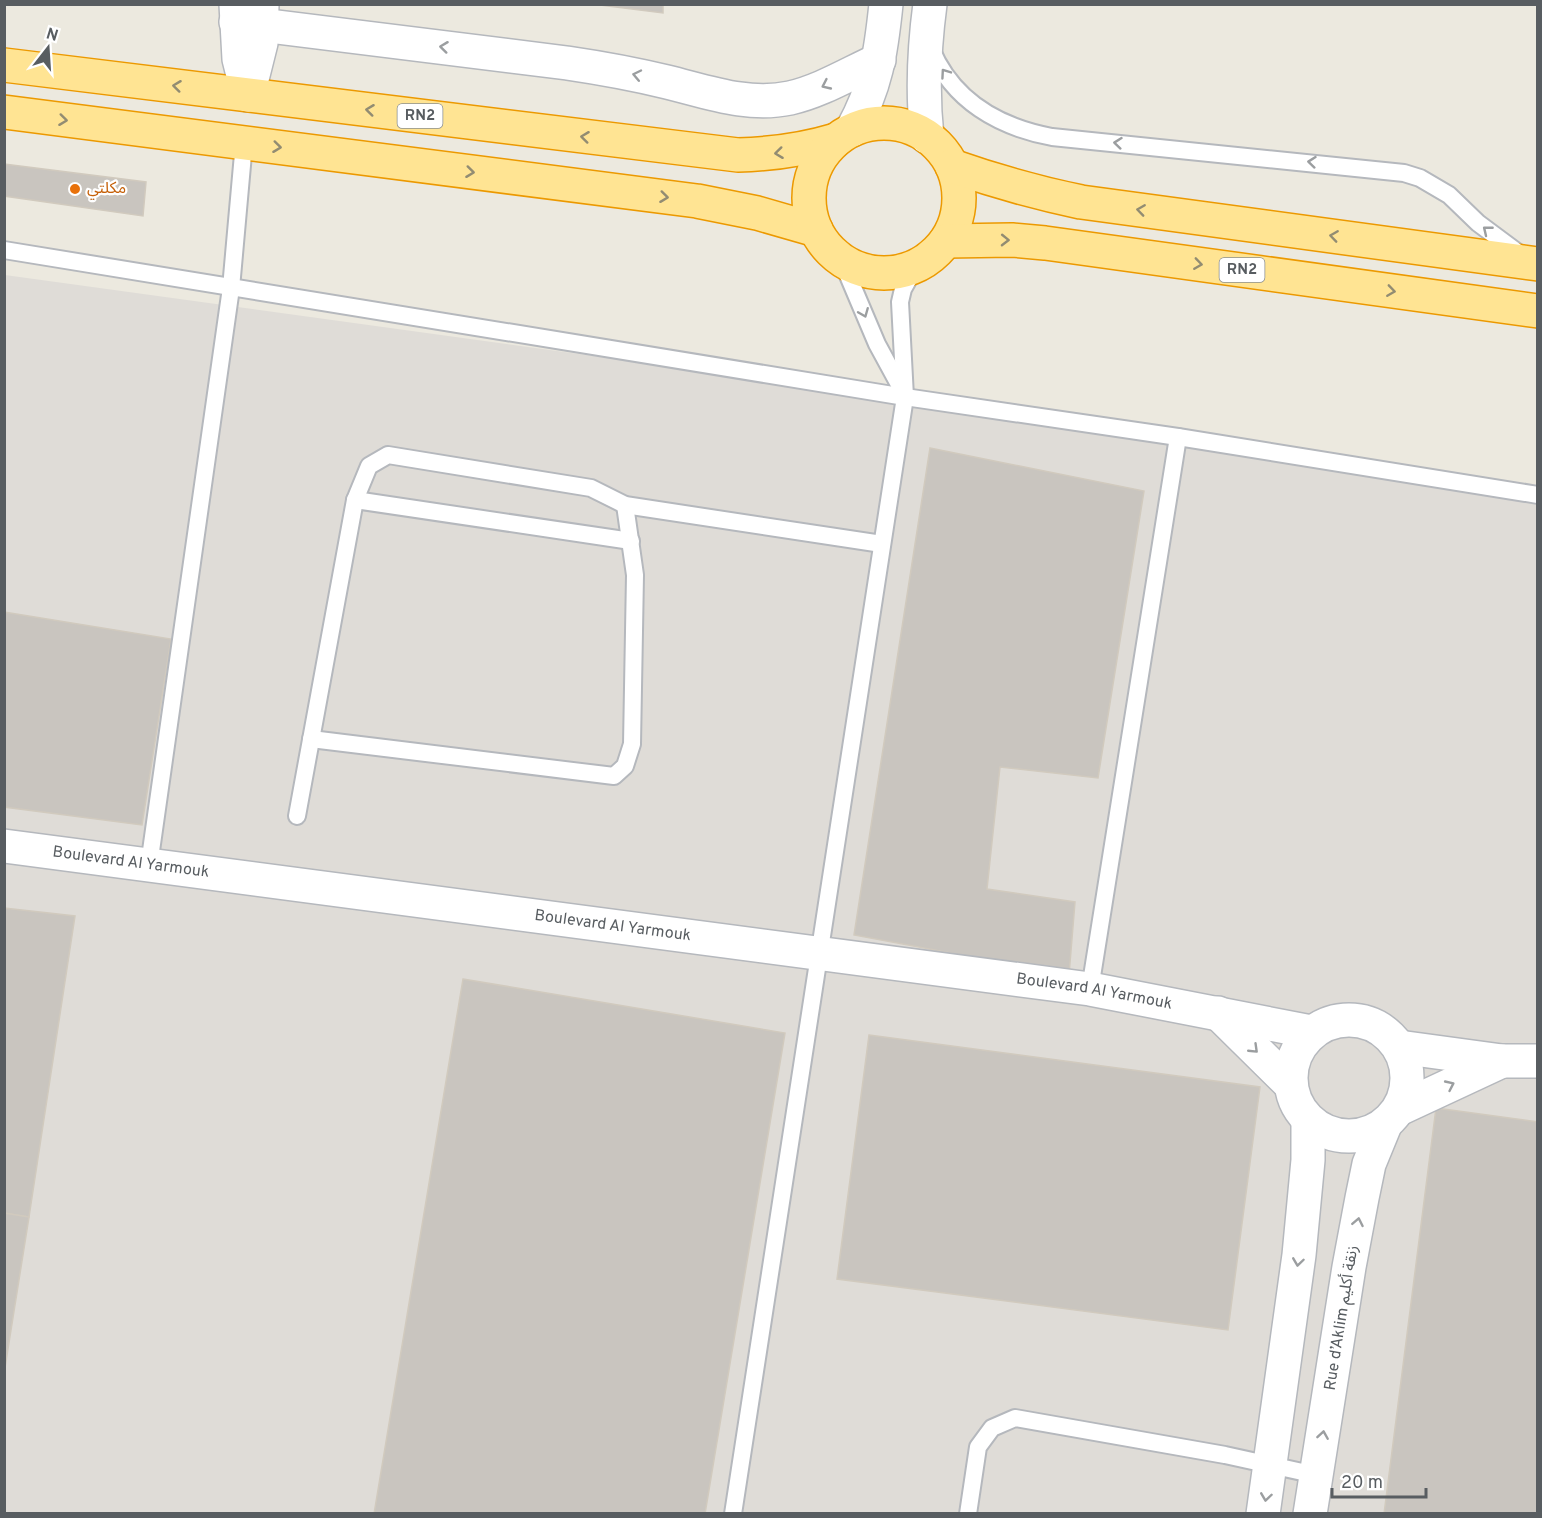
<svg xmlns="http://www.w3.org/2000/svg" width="1542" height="1518" viewBox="0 0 1542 1518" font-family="Overpass,'Noto Sans Arabic',sans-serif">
  <rect width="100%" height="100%" fill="#ece9df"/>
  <path fill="#dfdcd7" d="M5,275L1537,486L1538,1329L1516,1513L5,1514Z"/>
  <g fill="#c9c5bf" stroke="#d1cabe" stroke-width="1.5">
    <path d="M592,4H663V13Z"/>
    <path d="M4,164L146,182L143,216L4,196Z"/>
    <path d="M930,448L1144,491L1098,778L1000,767L987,889L1075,902L1069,975L854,935Z"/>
    <path d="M4,612L171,639L142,825L4,807Z"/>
    <path d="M4,908L75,916L29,1217L4,1213Z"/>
    <path d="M463,979L785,1033L705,1514H374Z"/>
    <path d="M869,1035L1260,1087L1228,1330L837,1279Z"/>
    <path d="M1436,1108L1538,1122V1514H1384Z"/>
    <path d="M4,1213L29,1217L4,1374Z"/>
  </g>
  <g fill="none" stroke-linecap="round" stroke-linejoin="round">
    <g stroke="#b5b8bd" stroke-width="20">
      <g id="service">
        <path d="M931,49C953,101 999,127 1052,137L1404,173L1420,178L1449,195L1478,223L1521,255"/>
        <path d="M4,250L905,397L1178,437L1538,495"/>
        <path d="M841,259L877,344L902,390"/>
        <path d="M355,500L631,541"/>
        <path d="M311,739L614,776L625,766L632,744L635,575L625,505"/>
        <path d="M297,816L355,500L369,466L388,455L591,488L625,505L882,544"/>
        <path d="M149,865L231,288L244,143"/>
        <path d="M1090,989L1178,437"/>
        <path d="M733,1514L905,397L900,302L903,289L916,266"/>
        <path d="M968,1514L978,1447L992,1428L1015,1418L1225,1455L1316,1475"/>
      </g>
    </g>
    <g stroke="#b5b8bd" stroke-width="36">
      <g id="minor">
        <path d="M236,22L567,63C601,68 634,74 667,82C708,92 748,107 790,98C821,91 850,73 879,60"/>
        <path d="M852,130C876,87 881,53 886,4"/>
        <path d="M927,137C922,92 924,49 930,4"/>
      </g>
    </g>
    <g stroke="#b5b8bd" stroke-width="36">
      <g id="tertiary">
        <path d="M236,4L239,59L246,87"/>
        <path d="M248,95L261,43L262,4"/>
        <path id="s1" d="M4,846L1090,989L1311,1032"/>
        <path d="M1218,1013L1290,1084"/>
        <circle cx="1349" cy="1078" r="58"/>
        <path d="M1399,1047L1502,1061H1538"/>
        <path d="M1399,1109L1502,1061"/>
        <path d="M1263,1514L1299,1255L1308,1160V1120"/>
        <path d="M1310,1514L1349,1267L1362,1198L1369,1164L1385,1125"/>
      </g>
    </g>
    <g stroke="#ec9900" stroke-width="36">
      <g id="trunk">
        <path d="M4,65L738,155C772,154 803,150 836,140"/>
        <path d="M4,112L697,201L757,213L816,230"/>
        <circle cx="884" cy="198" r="75"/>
        <path d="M952,166C995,181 1037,193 1081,202L1538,264"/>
        <path d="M946,241L1012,240L1045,243L1538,311"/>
      </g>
    </g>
    <use href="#service" stroke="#fff" stroke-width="16"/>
    <use href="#minor" stroke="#fff" stroke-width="33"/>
    <use href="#tertiary" stroke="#fff" stroke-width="33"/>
    <use href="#trunk" stroke="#ffe493" stroke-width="33"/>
  </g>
  <defs><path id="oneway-chevron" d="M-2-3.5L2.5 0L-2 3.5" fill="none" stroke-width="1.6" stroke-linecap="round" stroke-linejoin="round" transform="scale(1.5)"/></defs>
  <g stroke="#9b9ea0">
    <use href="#oneway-chevron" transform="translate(444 47) rotate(-173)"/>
    <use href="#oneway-chevron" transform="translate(945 73) rotate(-125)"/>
    <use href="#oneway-chevron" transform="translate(637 75) rotate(-168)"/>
    <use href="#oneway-chevron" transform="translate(826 85) rotate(155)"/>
    <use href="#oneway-chevron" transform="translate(1118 143) rotate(-174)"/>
    <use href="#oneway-chevron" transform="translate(1312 162) rotate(-174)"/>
    <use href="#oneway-chevron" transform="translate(1487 230) rotate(-141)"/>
    <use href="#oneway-chevron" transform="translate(864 313) rotate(68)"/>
    <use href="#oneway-chevron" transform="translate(1254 1049) rotate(44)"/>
    <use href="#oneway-chevron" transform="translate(1450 1085) rotate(-25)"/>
    <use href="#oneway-chevron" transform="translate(1358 1222) rotate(-79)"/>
    <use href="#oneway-chevron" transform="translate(1298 1262) rotate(98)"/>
    <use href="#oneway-chevron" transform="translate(1323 1435) rotate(-81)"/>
    <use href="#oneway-chevron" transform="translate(1266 1497) rotate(98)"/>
  </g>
  <g stroke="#928c72">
    <use href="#oneway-chevron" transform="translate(177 86) rotate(-173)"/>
    <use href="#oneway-chevron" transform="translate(370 110) rotate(-173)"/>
    <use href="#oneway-chevron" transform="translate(63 120) rotate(7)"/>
    <use href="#oneway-chevron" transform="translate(585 137) rotate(-173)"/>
    <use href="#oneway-chevron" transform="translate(277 147) rotate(7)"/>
    <use href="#oneway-chevron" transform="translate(779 153) rotate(173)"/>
    <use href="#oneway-chevron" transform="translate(470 172) rotate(7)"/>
    <use href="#oneway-chevron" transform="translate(664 197) rotate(7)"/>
    <use href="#oneway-chevron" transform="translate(1141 210) rotate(-172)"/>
    <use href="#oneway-chevron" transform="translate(1334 236) rotate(-172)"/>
    <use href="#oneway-chevron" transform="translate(1005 240) rotate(1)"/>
    <use href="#oneway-chevron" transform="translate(1198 264) rotate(8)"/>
    <use href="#oneway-chevron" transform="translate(1391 291) rotate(8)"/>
  </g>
  <circle fill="#e8710a" stroke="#fff" stroke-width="2" cx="75" cy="189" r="6"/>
  <g text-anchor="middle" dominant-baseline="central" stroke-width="4.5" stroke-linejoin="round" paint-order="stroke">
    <g fill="#fff" stroke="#8a8e90" stroke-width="1.5">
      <rect x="397.5" y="104" width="45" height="24" rx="4.5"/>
      <rect x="1219.5" y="258" width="45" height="24" rx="4.5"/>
    </g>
    <g font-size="15" font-weight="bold" fill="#585d61">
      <text x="420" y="116">RN2</text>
      <text x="1242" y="270">RN2</text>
    </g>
    <g font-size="16" fill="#c56008" stroke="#fff" text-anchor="start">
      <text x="87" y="189">مكلتي</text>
    </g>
    <g font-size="16" fill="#585d61" stroke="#fff">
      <text stroke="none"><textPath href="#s1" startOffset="128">Boulevard Al Yarmouk</textPath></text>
      <text stroke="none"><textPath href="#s1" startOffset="614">Boulevard Al Yarmouk</textPath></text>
      <text stroke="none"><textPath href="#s1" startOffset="1100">Boulevard Al Yarmouk</textPath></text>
      <text transform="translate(1342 1318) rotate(-81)">Rue d’Aklim زنقة أكليم</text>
    </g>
  </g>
  <rect width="1542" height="1518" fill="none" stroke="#585d61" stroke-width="12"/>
  <g transform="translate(48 48) rotate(17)" stroke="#ffffff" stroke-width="4.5" paint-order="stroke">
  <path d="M0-4.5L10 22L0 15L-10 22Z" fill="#585d61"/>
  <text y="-9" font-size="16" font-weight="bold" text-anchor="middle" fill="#585d61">N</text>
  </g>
  <path d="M1332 1488v9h94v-9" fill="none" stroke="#585d61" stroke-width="3"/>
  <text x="1341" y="1488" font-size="18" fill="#585d61" stroke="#ffffff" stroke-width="4.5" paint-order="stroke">20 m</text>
</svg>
